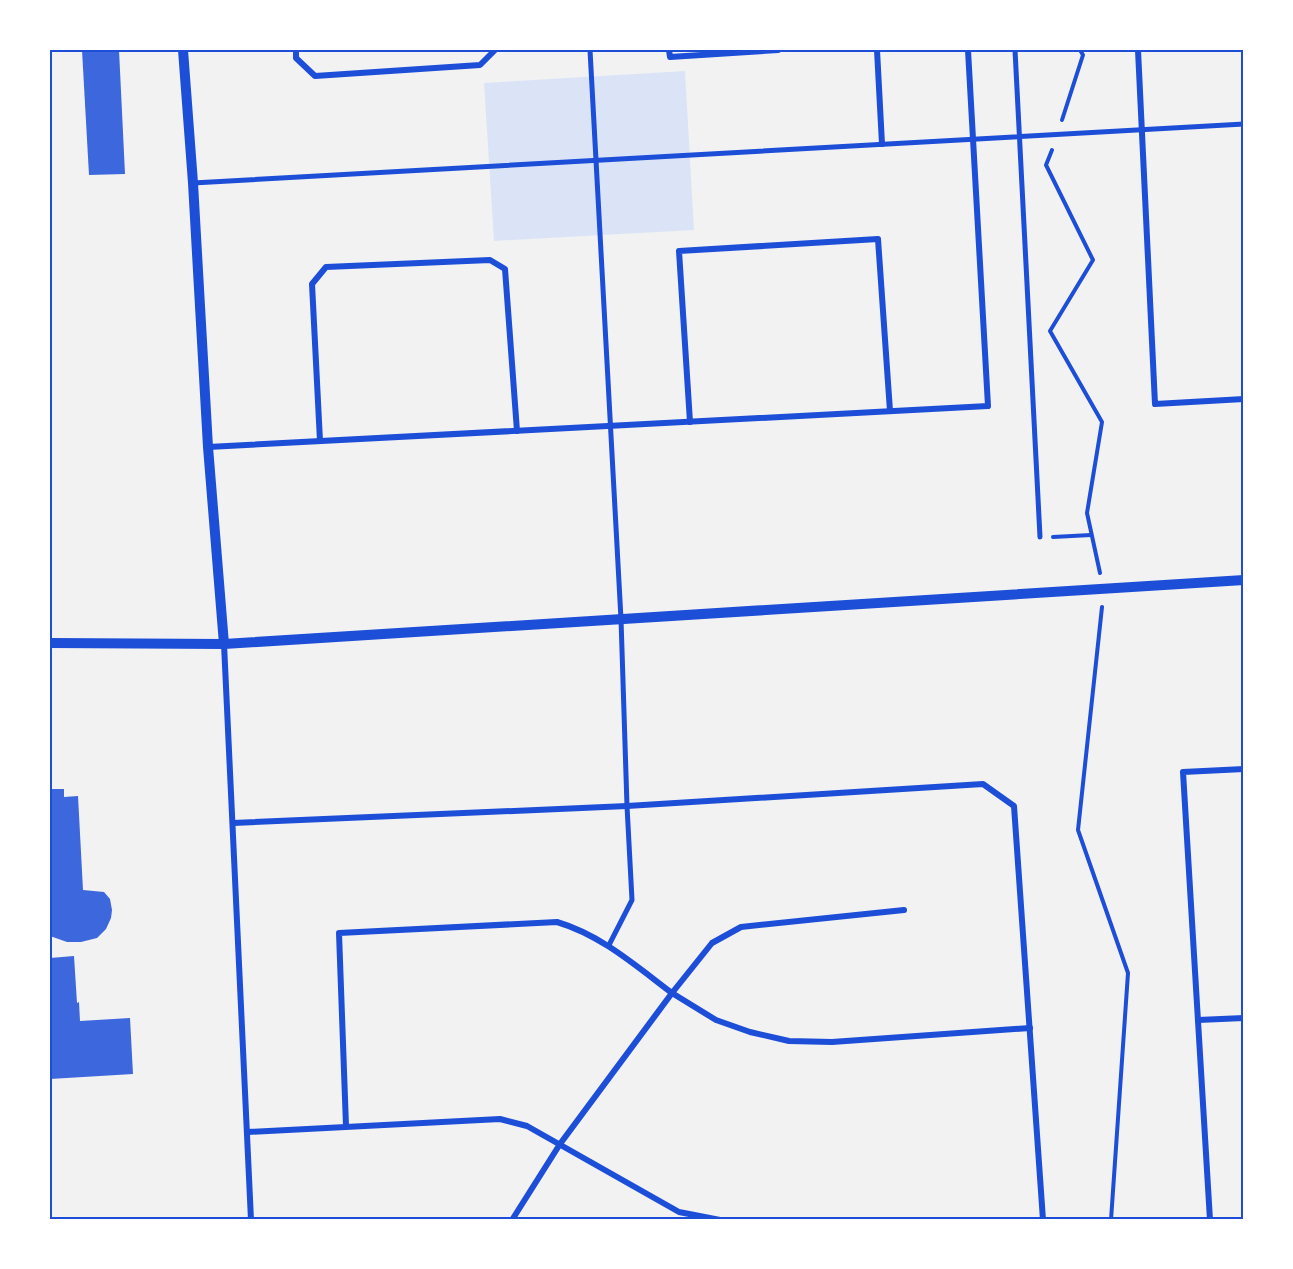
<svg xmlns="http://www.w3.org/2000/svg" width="1293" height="1269" viewBox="0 0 1293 1269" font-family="'DM Sans',sans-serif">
  <rect width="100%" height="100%" fill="#f2f2f2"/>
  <path fill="#dbe4f7" d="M685,71L694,230L494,241L484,83Z"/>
  <g fill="#3d67dc">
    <path d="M82,50H119L125,174L89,175Z"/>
    <path d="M50,789H64V797L78,796L83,890L104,892L110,899L112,910L111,918L106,929L97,938L81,942H67L50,936Z"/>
    <path d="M74,956L77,1003L79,1002L80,1021L130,1018L133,1074L50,1079V958Z"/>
  </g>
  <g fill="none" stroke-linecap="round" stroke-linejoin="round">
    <g stroke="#1d4ed8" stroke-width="4">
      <path d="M1062,120L1083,55L1080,50"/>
      <path d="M1052,150L1046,165L1093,260L1050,331L1102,422L1087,513L1100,573"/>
      <path d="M1053,537L1091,535"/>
      <path d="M1102,607L1078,830L1128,973L1111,1220"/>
    </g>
    <g stroke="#1d4ed8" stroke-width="5">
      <path d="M590,50L621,619L627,806L632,900L609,945"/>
      <path d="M1015,50L1040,537"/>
      <path d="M193,183L1244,124"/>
    </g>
    <g stroke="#1d4ed8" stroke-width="6">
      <path d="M296,50V58L315,76L480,65L495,50"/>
      <path d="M669,50L670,57L778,50"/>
      <path d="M877,50L882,144"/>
      <path d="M1138,50L1155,404L1244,399"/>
      <path d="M690,422L679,251L878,239L890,411"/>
      <path d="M320,441L312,284L326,267L490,260L505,269L517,431"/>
      <path d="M208,447L988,406L968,50"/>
      <path d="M224,644L251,1220"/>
      <path d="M233,823L627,806L983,784L1014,806L1043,1220"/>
      <path d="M1198,1020L1244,1018"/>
      <path d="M346,1126L339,933L557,922C601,935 636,966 672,993L712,943L741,927L904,910"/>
      <path d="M248,1132L500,1119L527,1126L679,1212L720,1220"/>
      <path d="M512,1220L560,1144L672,993L716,1020L750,1032L789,1041L832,1042L1030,1028"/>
      <path d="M1210,1220L1183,772L1244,769"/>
    </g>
    <g stroke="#1d4ed8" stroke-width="10">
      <path d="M183,50L193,183L208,447L224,644"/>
      <path d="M50,643L224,644L1244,580"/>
    </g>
  </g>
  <rect width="1293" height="1269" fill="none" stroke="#ffffff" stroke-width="102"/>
  <rect x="51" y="51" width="1191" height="1167" fill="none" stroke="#1d4ed8" stroke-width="2"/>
</svg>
